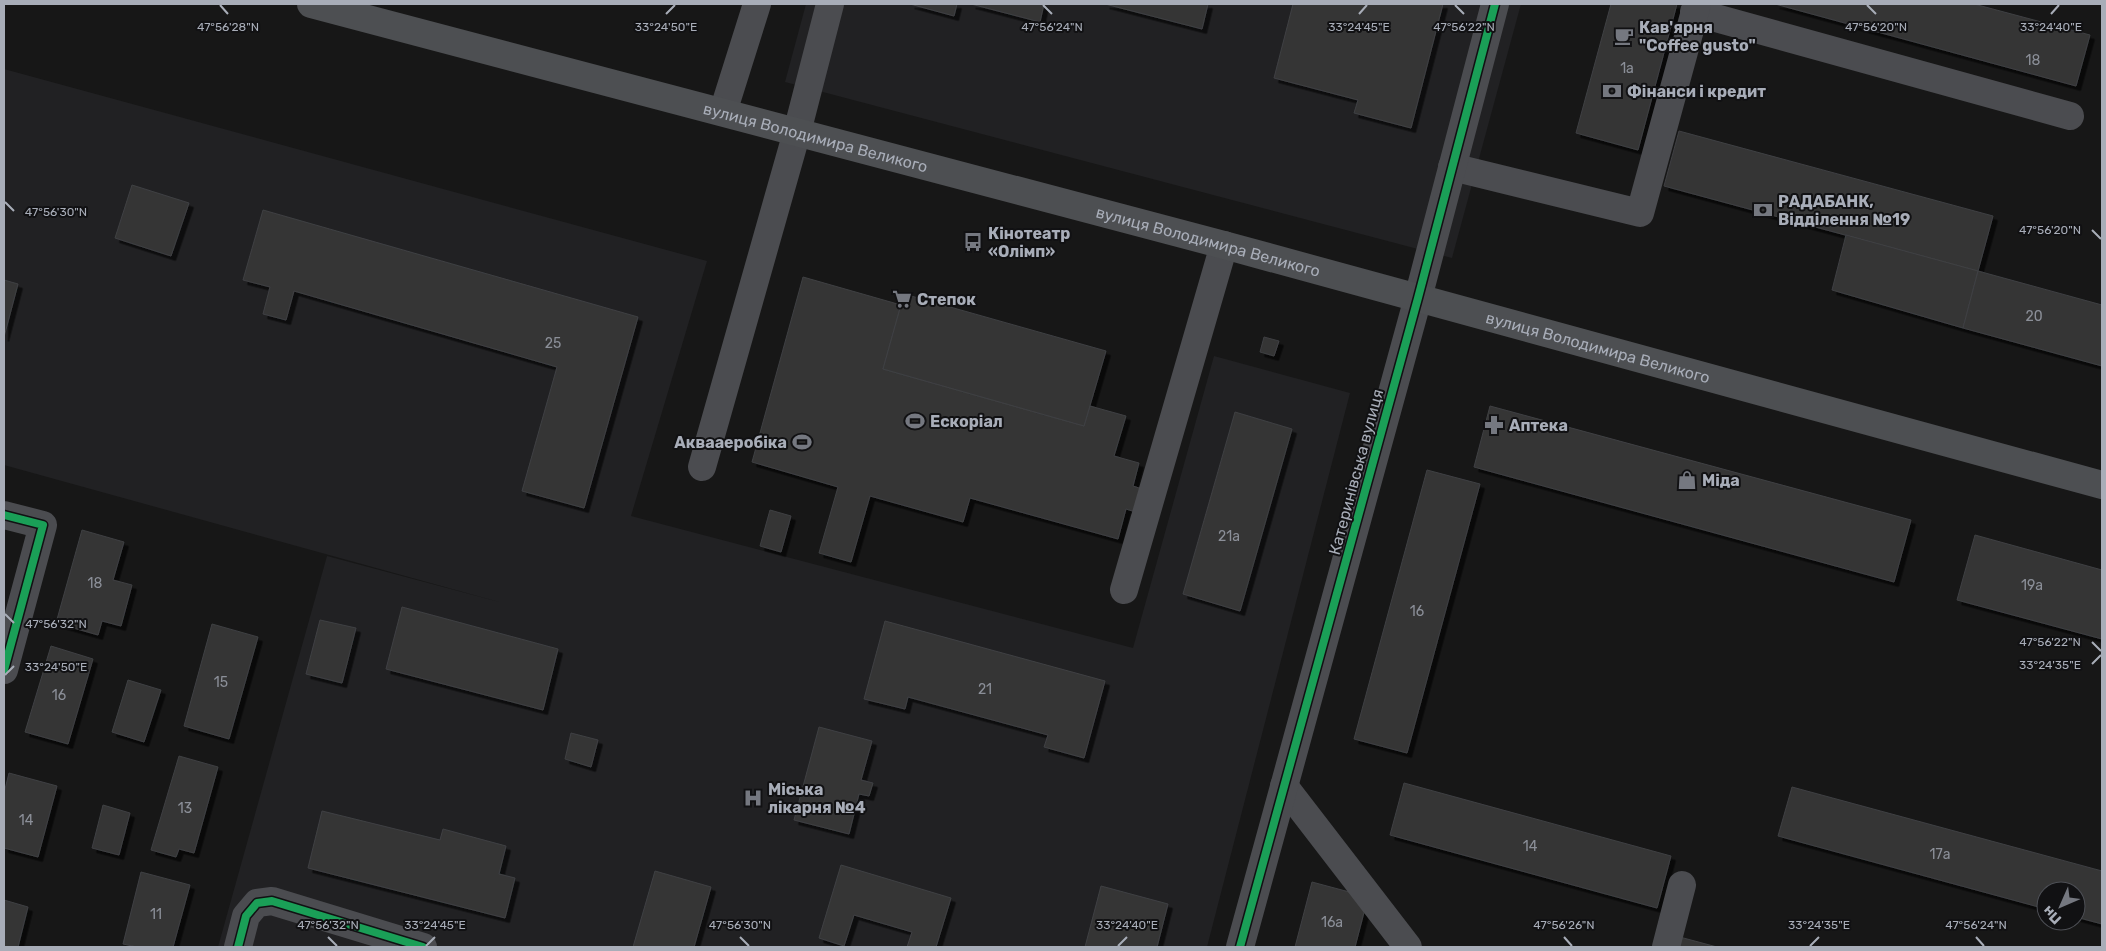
<svg xmlns="http://www.w3.org/2000/svg" width="2106" height="951" viewBox="0 0 2106 951" font-family="Rubik,sans-serif">
  <defs>
    <filter id="shadow"><feDropShadow dx="4.5" dy="4.5" stdDeviation="0" flood-color="#0009"/></filter>
  </defs>
  <rect width="100%" height="100%" fill="#171717"/>
  <g fill="#212123">
    <path d="M806,4H1521L1452,258L785,82Z"/>
    <path d="M4,69L707,261L631,516L1133,648L1214,356L1350,393L1207,947H218L327,556L503,603L4,465Z"/>
  </g>
  <g fill="#353536" stroke="#3f4043" filter="url(#shadow)">
    <path d="M910,4H957L954,16Z"/>
    <path d="M971,4H1044L1040,22Z"/>
    <path d="M1105,4H1208L1202,29Z"/>
    <path d="M1293,4H1443L1411,128L1354,113L1358,100L1274,78Z"/>
    <path d="M1611,4H1677L1638,150L1576,133Z"/>
    <path d="M1775,4H1974L2090,35L2076,86Z"/>
    <path d="M1679,131L1993,216L1978,271L1664,186Z"/>
    <path d="M132,185L189,203L171,256L115,238Z"/>
    <path d="M263,210L638,317L584,508L522,491L557,367L294,291L286,320L263,314L270,287L243,280Z"/>
    <path d="M1846,235L1978,271L1963,328L1832,290Z"/>
    <path d="M1978,271L2102,305V366L1963,328Z"/>
    <path d="M803,277L901,305L883,369L1084,426L1090,406L1126,416L1114,456L1139,463L1133,486L1145,490L1139,513L1126,509L1118,539L970,498L963,522L870,496L851,562L819,553L838,487L752,462Z"/>
    <path d="M4,280L18,284L4,337Z"/>
    <path d="M904,294L1106,351L1084,426L883,369Z"/>
    <path d="M1264,337L1279,341L1274,356L1260,352Z"/>
    <path d="M1490,406L1911,520L1894,582L1474,467Z"/>
    <path d="M1235,412L1292,429L1240,611L1183,594Z"/>
    <path d="M1427,470L1480,484L1407,753L1354,739Z"/>
    <path d="M770,510L791,516L781,552L760,546Z"/>
    <path d="M82,530L124,542L113,580L132,585L121,626L102,621L98,635L56,623Z"/>
    <path d="M1975,535L2102,570V639L1957,600Z"/>
    <path d="M402,607L558,649L543,710L386,669Z"/>
    <path d="M320,620L356,628L342,683L306,674Z"/>
    <path d="M885,621L1105,681L1084,758L1044,747L1048,735L908,697L905,709L864,699Z"/>
    <path d="M212,624L258,637L229,739L184,726Z"/>
    <path d="M51,646L93,659L68,744L25,732Z"/>
    <path d="M128,680L161,690L144,742L112,732Z"/>
    <path d="M819,727L872,741L861,780L873,783L869,796L859,794L849,834L794,820Z"/>
    <path d="M571,733L598,740L591,767L565,759Z"/>
    <path d="M179,756L218,767L194,853L179,849L176,857L151,850Z"/>
    <path d="M9,773L57,786L38,857L4,848V793Z"/>
    <path d="M1404,783L1671,856L1657,908L1390,835Z"/>
    <path d="M1792,787L2102,871V924L2076,917V891H2046V909L1778,836Z"/>
    <path d="M103,805L130,813L119,855L92,848Z"/>
    <path d="M322,811L440,840L443,829L506,846L499,874L515,878L505,918L308,868Z"/>
    <path d="M841,865L951,898L936,947H907L912,932L854,915L844,946L819,938Z"/>
    <path d="M655,871L711,887L694,947H633Z"/>
    <path d="M141,872L190,885L173,947H137L123,944Z"/>
    <path d="M1312,882L1368,897L1355,947H1295Z"/>
    <path d="M1101,886L1168,904L1157,947H1085Z"/>
    <path d="M4,900L28,907L18,947H4Z"/>
    <path d="M1676,936L1717,947H1673Z"/>
  </g>
  <g fill="none" stroke-linecap="round" stroke-linejoin="round">
    <g stroke="#4b4c50" stroke-width="28">
      <path d="M1694,12L2070,116"/>
      <path d="M723,112L757,4"/>
      <path d="M1452,167L1640,213L1697,4"/>
      <path d="M702,467L797,132L830,4"/>
      <path d="M4,515L43,525L4,670"/>
      <path d="M1124,590L1224,245"/>
      <path d="M1284,786L1408,947"/>
      <path d="M238,947L246,916L257,903L272,901L423,947"/>
      <path d="M1240,947L1418,298L1495,4"/>
      <path d="M1666,947L1682,885"/>
    </g>
    <path stroke="#4d4f52" stroke-width="28" id="s1" d="M311,4L1224,245L2102,485"/>
    <g stroke="#111113" stroke-width="11">
      <g id="cycleway">
        <path d="M4,515L43,525L4,670"/>
        <path d="M238,947L246,916L257,903L272,901L423,947"/>
        <path d="M1240,947L1418,298L1495,4"/>
      </g>
    </g>
    <use href="#cycleway" stroke="#1a9f57" stroke-width="8"/>
  </g>
  <path fill="none" stroke="#a8adb8" stroke-width="2" d="M220,5L228,14M1043,5L1052,14M1455,5L1464,14M1867,5L1876,14M666,14L675,5M1359,14L1367,5M2051,14L2059,5M5,202L14,211M2092,230L2101,239M5,614L14,623M2092,642L2101,651M2092,664L2101,655M5,675L14,666M328,937L337,946M740,937L749,946M1564,937L1572,946M1976,937L1984,946M426,946L435,937M1118,946L1127,937M1810,946L1819,937"/>
  <defs>
    <g id="cafe-bare" transform="scale(1.5)"><path d="M-5.5-4.5H6V0H3Q3 3.5 0 3.5H-2.5Q-5.5 3.5-5.5 0ZM3-3.2v2h1.7v-2ZM-6 4.5H4V6H-6Z" fill="#757880" stroke="#111113" stroke-width="2.5" paint-order="stroke"/></g>
    <g id="bank-bare" transform="scale(1.5)"><path d="M-6-4H6V4H-6ZM0-2.3a2.3 2.3 0 1 0 0 4.6a2.3 2.3 0 1 0 0-4.6Z" fill="#757880" stroke="#111113" stroke-width="2.5" paint-order="stroke"/></g>
    <g id="bus-bare" transform="scale(1.5)"><path d="M-5-6H5V4H4V6H2V4H-2V6H-4V4H-5ZM-3.5-4V0h7V-4ZM-3.5 1.2v1.5H-2V1.2ZM2 1.2v1.5H3.5V1.2Z" fill="#757880" stroke="#111113" stroke-width="2.5" paint-order="stroke"/></g>
    <g id="supermarket-bare" transform="scale(1.5)"><path d="M-6-5.5h2.5l.6 2H6L4.5 2H-2.5L-4.4-4H-6ZM-1.5 3.2a1.3 1.3 0 1 0 .1 0ZM3 3.2a1.3 1.3 0 1 0 .1 0Z" fill="#757880" stroke="#111113" stroke-width="2.5" paint-order="stroke"/></g>
    <g id="stadium-bare" transform="scale(1.5)"><path d="M0-5a6.5 5 0 1 0 0 10a6.5 5 0 1 0 0-10ZM-3.5-1.8h7v3.6h-7Z" fill="#757880" stroke="#111113" stroke-width="2.5" paint-order="stroke"/></g>
    <g id="pharmacy-bare" transform="scale(1.5)"><path d="M-2-6h4v4h4v4h-4v4h-4v-4h-4v-4h4Z" fill="#757880" stroke="#111113" stroke-width="2.5" paint-order="stroke"/></g>
    <g id="shop-bare" transform="scale(1.5)"><path d="M-5-2.5h2.3a2.7 3.5 0 0 1 5.4 0H5L5.5 6h-11ZM-1.5-2.5h3a1.5 2.3 0 0 0-3 0Z" fill="#757880" stroke="#111113" stroke-width="2.5" paint-order="stroke"/></g>
    <g id="hospital-bare" transform="scale(1.5)"><path d="M-5-5h3v3.5h4V-5h3V5h-3V1.5h-4V5h-3Z" fill="#757880" stroke="#111113" stroke-width="2.5" paint-order="stroke"/></g>
  </defs>
  <g fill-rule="evenodd">
    <use href="#cafe-bare" x="1624" y="36"/>
    <use href="#bank-bare" x="1612" y="91"/>
    <use href="#bank-bare" x="1763" y="210"/>
    <use href="#bus-bare" x="973" y="242"/>
    <use href="#supermarket-bare" x="902" y="299"/>
    <use href="#stadium-bare" x="915" y="421"/>
    <use href="#pharmacy-bare" x="1494" y="425"/>
    <use href="#stadium-bare" x="802" y="442"/>
    <use href="#shop-bare" x="1687" y="480"/>
    <use href="#hospital-bare" x="753" y="798"/>
  </g>
  <g text-anchor="middle" dominant-baseline="central" stroke-width="4" stroke-linejoin="round" paint-order="stroke">
    <g font-size="14" fill="#8b8f98">
      <text x="2033" y="60">18</text>
      <text x="1627" y="68">1а</text>
      <text x="2034" y="316">20</text>
      <text x="553" y="343">25</text>
      <text x="1229" y="536">21а</text>
      <text x="95" y="583">18</text>
      <text x="2032" y="585">19а</text>
      <text x="1417" y="611">16</text>
      <text x="221" y="682">15</text>
      <text x="985" y="689">21</text>
      <text x="59" y="695">16</text>
      <text x="185" y="808">13</text>
      <text x="26" y="820">14</text>
      <text x="1530" y="846">14</text>
      <text x="1940" y="854">17а</text>
      <text x="156" y="914">11</text>
      <text x="1332" y="922">16а</text>
    </g>
    <g font-size="16" font-weight="bold" fill="#a8adb8" stroke="#111113" text-anchor="start">
      <text x="1639" y="27">Кав'ярня<tspan x="1639" dy="18">"Coffee gusto"</tspan></text>
      <text x="1627" y="91">Фінанси і кредит</text>
      <text x="1778" y="201">РАДАБАНК,<tspan x="1778" dy="18">Відділення №19</tspan></text>
      <text x="988" y="233">Кінотеатр<tspan x="988" dy="18">«Олімп»</tspan></text>
      <text x="917" y="299">Степок</text>
      <text x="930" y="421">Ескоріал</text>
      <text x="1509" y="425">Аптека</text>
      <text x="787" y="442" text-anchor="end">Аквааеробіка</text>
      <text x="1702" y="480">Міда</text>
      <text x="768" y="789">Міська<tspan x="768" dy="18">лікарня №4</tspan></text>
    </g>
    <g font-size="16" fill="#a8adb8" stroke="#111113">
      <text stroke="none"><textPath href="#s1" startOffset="522">вулиця Володимира Великого</textPath></text>
      <text stroke="none"><textPath href="#s1" startOffset="928">вулиця Володимира Великого</textPath></text>
      <text stroke="none"><textPath href="#s1" startOffset="1332">вулиця Володимира Великого</textPath></text>
      <text transform="translate(1356 472) rotate(-75)">Катеринівська вулиця</text>
    </g>
  </g>
  <g font-size="12" text-anchor="middle" fill="#a8adb8" stroke="#111113" stroke-width="4" stroke-linejoin="round" paint-order="stroke">
    <text x="1464" y="31">47°56'22"N</text>
    <text x="228" y="31">47°56'28"N</text>
    <text x="666" y="31">33°24'50"E</text>
    <text x="1052" y="31">47°56'24"N</text>
    <text x="1359" y="31">33°24'45"E</text>
    <text x="1876" y="31">47°56'20"N</text>
    <text x="2051" y="31">33°24'40"E</text>
    <text x="56" y="216">47°56'30"N</text>
    <text x="2050" y="234">47°56'20"N</text>
    <text x="56" y="628">47°56'32"N</text>
    <text x="2050" y="646">47°56'22"N</text>
    <text x="2050" y="669">33°24'35"E</text>
    <text x="56" y="671">33°24'50"E</text>
    <text x="435" y="929">33°24'45"E</text>
    <text x="1127" y="929">33°24'40"E</text>
    <text x="1819" y="929">33°24'35"E</text>
    <text x="328" y="929">47°56'32"N</text>
    <text x="740" y="929">47°56'30"N</text>
    <text x="1564" y="929">47°56'26"N</text>
    <text x="1976" y="929">47°56'24"N</text>
  </g>
  <rect width="2106" height="951" fill="none" stroke="#a8adb8" stroke-width="10"/>
  <g transform="translate(2061 906) rotate(225)"><circle r="24" fill="#111113" stroke="#4d4f55"/>
  <path d="M0-4L9 19L0 12L-9 19Z" fill="#757880"/>
  <text y="-8" font-size="14" font-weight="bold" text-anchor="middle" fill="#a8adb8">Пн</text>
  </g>
</svg>
